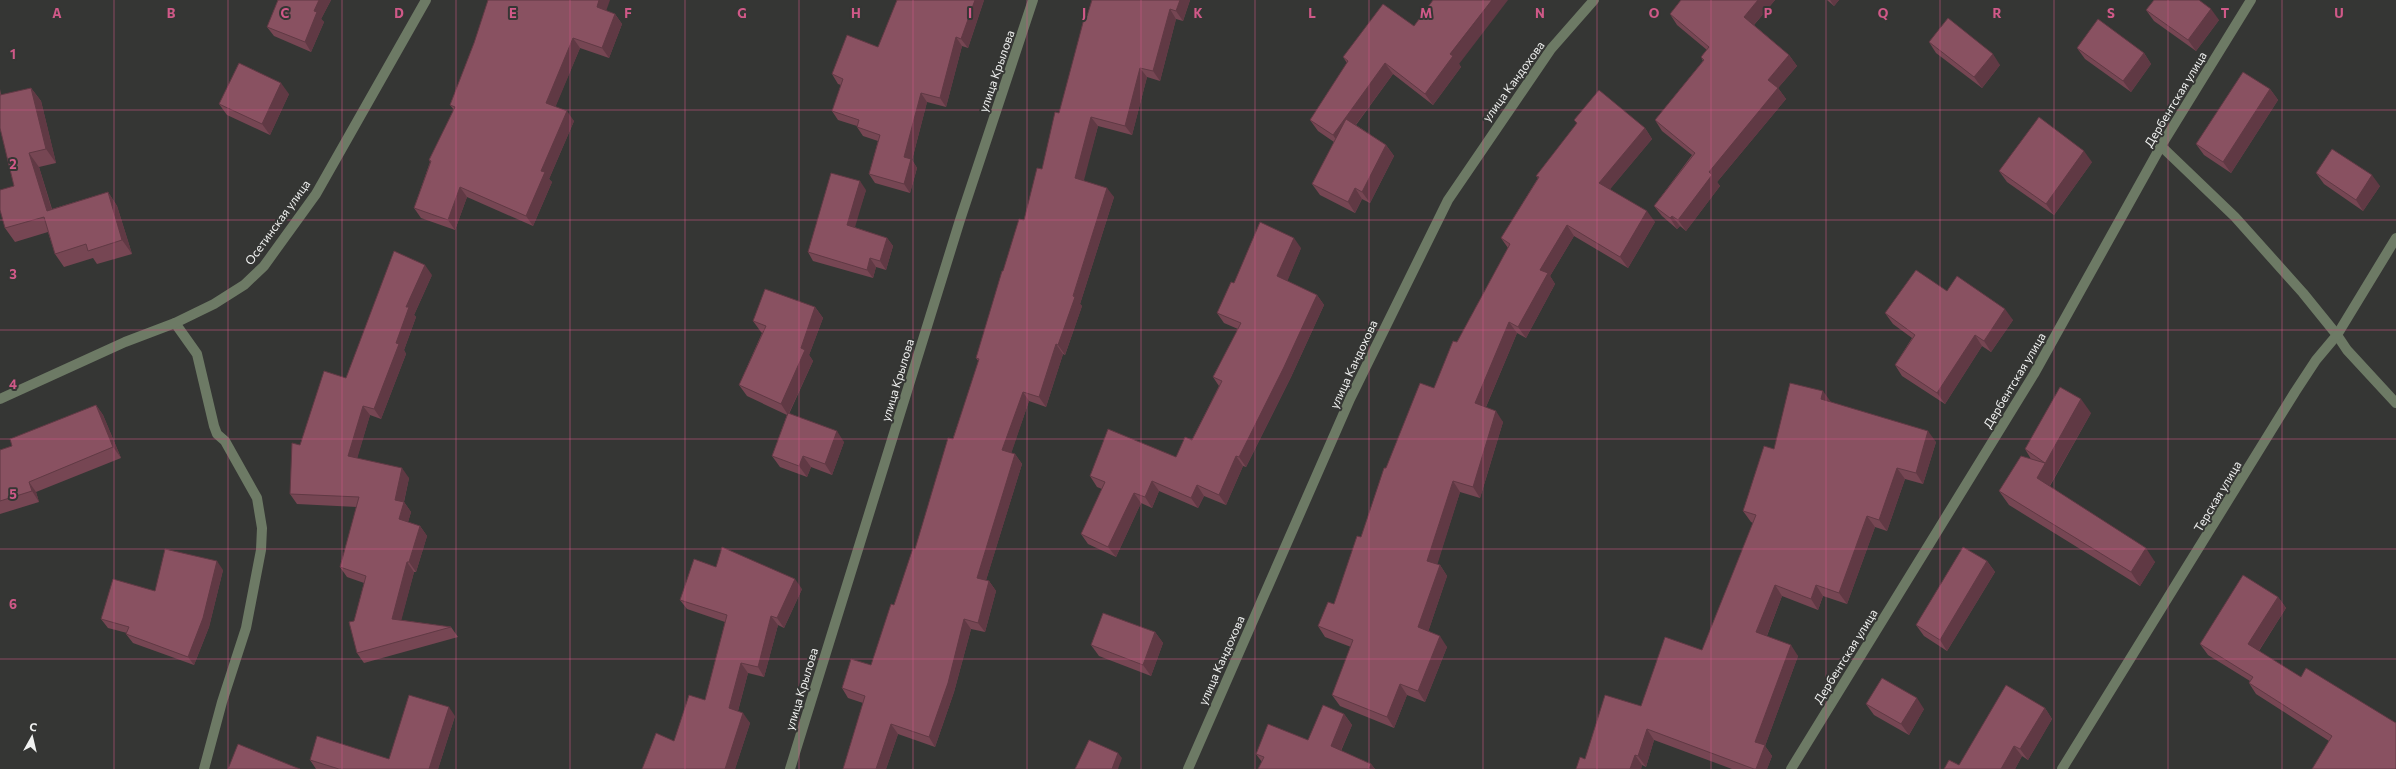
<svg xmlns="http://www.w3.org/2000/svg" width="2396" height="769" viewBox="0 0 2396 769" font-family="Commissioner,sans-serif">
  <rect width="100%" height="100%" fill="#353634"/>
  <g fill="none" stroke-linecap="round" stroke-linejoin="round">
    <g stroke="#6d7a65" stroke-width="10">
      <path d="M2161,146L2235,217L2303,293L2337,335"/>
      <path d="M175,323L197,354L214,426L217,434L225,441L257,498L262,528L261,550L246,628L222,702L204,769"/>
    </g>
    <g stroke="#6d7a65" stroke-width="10">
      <path d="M2337,335L2347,350L2396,403"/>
      <path d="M0,399L125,342L175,323L214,304L244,285L264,266L316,194L426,0"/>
      <path d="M790,769L960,220L1033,0"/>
      <path d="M1188,769L1350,399L1448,200L1551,49L1594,0"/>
      <path d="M1791,769L2034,374L2161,146L2251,0"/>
      <path d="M2062,769L2295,392L2316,360L2337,335L2396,238"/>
    </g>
  </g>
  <g fill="#764653">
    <path d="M278,0H331L321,19L324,22L311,52L274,36L267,27Z"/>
    <path d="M984,0L968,48L962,46L946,107L927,102L912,160L917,168L910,193L875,183L869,174L878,141L863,136L857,127V126L838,120L832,111L841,85L838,84L832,74L878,47Z"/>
    <path d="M1092,0H1190L1183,21L1176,19L1160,81L1147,77L1132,135L1098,126L1083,181L1114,197L1080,304L1082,306L1065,355L1063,354L1046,407L1029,401L1011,453L1015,454L1022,464L986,580L989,581L996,591L985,632L971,629L954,692L935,747L898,734L886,769H843L863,703L848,698L842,688L871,665L915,549L979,362L976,358L1003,271L1024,220L1042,169L1059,113L1087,16Z"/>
    <path d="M1681,0H1775L1754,25L1789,55L1797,66L1778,88L1786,99L1717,182L1720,186L1686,231L1680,226L1677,229L1662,216L1654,206L1692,155L1662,131L1655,120L1703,61L1701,57L1707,50L1677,25L1670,14Z"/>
    <path d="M1827,0H1839L1834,6Z"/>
    <path d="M2146,10L2219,20L2196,51L2154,21Z"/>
    <path d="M606,11L615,14L622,24L609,58L580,48L555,107L574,121L549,179L552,182L533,226L467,197L455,230L421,218L414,208L430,162L429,160L454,110L450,105L474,43Z"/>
    <path d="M1414,26L1459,64L1461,67L1433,105L1393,74L1356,125L1386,145L1394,156L1370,203L1362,199L1355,213L1320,195L1312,184L1334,142L1318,131L1310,120L1347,63L1343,57Z"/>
    <path d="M1929,42L2000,65L1982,88L1936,53Z"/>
    <path d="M2077,48L2144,53L2151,64L2131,92L2085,59Z"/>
    <path d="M31,88L41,101L56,163L39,167L52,209L108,192L117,206L132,254L97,264L93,258L64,267L55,254L48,232L15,242L5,228L14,186L0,128V89L1,95Z"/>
    <path d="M2270,89L2278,100L2231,173L2204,155L2196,144Z"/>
    <path d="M289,94L270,135L227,115L219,104Z"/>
    <path d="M1574,120L1645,128L1652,139L1610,189L1655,222L1628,268L1574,236L1550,276L1555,284L1526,338L1517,333L1486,407L1503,422L1480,498L1460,492L1437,564L1440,565L1447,576L1428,632L1447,647L1425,702L1407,695L1394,728L1340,706L1332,695L1351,647L1325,637L1318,626L1334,604L1361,537L1386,468L1434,388L1457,342L1508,248L1501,238L1538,178L1536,176L1577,124Z"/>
    <path d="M2092,162L2054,215L2007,182L1999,171Z"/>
    <path d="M2316,173L2380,186L2363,211L2324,184Z"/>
    <path d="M866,190L854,227L887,238L893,246L886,270L876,267L873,278L813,261L808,252Z"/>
    <path d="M1301,248L1287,281L1317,295L1324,305L1291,377L1246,467L1243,466L1226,505L1204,496L1198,508L1159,491L1152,508L1141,503L1116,557L1088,544L1081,534L1102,489L1097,487L1090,476L1176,457L1192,440L1219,386L1213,377L1238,329L1224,323L1217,313L1234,283Z"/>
    <path d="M432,275L414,315L416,317L404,350L406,354L381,419L370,415L357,458L409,478L404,502L411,512L408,522L420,526L427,536L416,572H414L401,620L451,627L458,637L364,663L357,653L354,621L364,583L347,577L340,567L357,507L297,504L290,494L300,445L346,378Z"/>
    <path d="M1947,291L2013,320L1991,352L1982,346L1945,404L1902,376L1895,365L1912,338L1893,324L1885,313Z"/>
    <path d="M815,307L823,318L809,355L813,361L789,414L844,442L832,475L811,467L807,477L780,467L772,456L787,415L747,396L739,385L762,333L761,332L753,321Z"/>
    <path d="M1831,402L1936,442L1923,484L1905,479L1887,531L1875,527L1847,604L1823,596L1818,610L1782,596L1767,636L1798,656L1765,746L1772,756L1767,769H1732L1654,740L1646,767L1642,765L1641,769H1576L1585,759L1702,650L1753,523L1751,522L1743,511L1774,449Z"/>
    <path d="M96,405L103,415L121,458L36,492L39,502L0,514V450L12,446Z"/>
    <path d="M2091,413L2050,486L2155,562L2140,586L2009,505L1999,491L2031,459L2025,449Z"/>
    <path d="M1987,561L1995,572L1947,651L1924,636L1916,625Z"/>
    <path d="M716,567L802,589L784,628L778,625L764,677L748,673L738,711L750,723L735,769H642L674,741L705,700L725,622L687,609L680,600Z"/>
    <path d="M223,570L209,627L194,665L133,643L126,634L127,633L108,628L101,619L155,591Z"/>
    <path d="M2278,597L2286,608L2259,651L2301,677L2396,723L2329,741L2256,694L2249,683L2250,681L2208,655L2200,644Z"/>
    <path d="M1155,632L1163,643L1151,676L1099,656L1091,645Z"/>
    <path d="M1866,704L1924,709L1909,735L1874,715Z"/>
    <path d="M2045,708L2052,719L2028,760L2022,756L2015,769H1944L1959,765Z"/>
    <path d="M1344,714L1352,725L1341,751L1371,764L1375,769H1258L1262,762L1256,754L1308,740Z"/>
    <path d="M455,716L438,769H316L310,760L389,759Z"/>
  </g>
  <g fill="#603944">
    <path d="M319,0H331L321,19L324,22L311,52L305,42L314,11Z"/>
    <path d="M599,0H610L604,17L597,7Z"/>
    <path d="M975,0H984L968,48L961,39Z"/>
    <path d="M1180,0H1190L1183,21L1176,11Z"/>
    <path d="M1492,0H1508L1459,64L1461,67L1433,105L1425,94L1450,54Z"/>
    <path d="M1758,0H1775L1751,28L1744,17Z"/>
    <path d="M1830,0H1839L1834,6Z"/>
    <path d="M1170,9L1176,19L1160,81L1153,71Z"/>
    <path d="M2211,9L2219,20L2196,51L2188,40Z"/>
    <path d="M615,14L622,24L609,58L602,48Z"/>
    <path d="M956,37L962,46L946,107L940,98Z"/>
    <path d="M573,38L580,48L553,113L546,103Z"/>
    <path d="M2144,53L2151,64L2131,92L2123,81Z"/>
    <path d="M1993,54L2000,65L1982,88L1974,77Z"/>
    <path d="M1789,55L1797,66L1778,88L1786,99L1717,182L1720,186L1686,231L1678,220L1768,80Z"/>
    <path d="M1385,63L1393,74L1340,146L1333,135Z"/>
    <path d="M1140,68L1147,77L1132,135L1125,126Z"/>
    <path d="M281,83L289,94L270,135L262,124Z"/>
    <path d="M31,88L41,101L56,163L46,149Z"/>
    <path d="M2270,89L2278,100L2231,173L2223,162Z"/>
    <path d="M921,93L927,102L912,160L917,168L910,193L904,184V157Z"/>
    <path d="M567,111L574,121L549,179L552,182L533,226L526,216L541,171Z"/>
    <path d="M1091,117L1098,126L1082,188L1075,178Z"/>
    <path d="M1645,128L1652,139L1606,194L1599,183Z"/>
    <path d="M1386,145L1394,156L1370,203L1362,192Z"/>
    <path d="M2084,151L2092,162L2054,215L2046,204Z"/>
    <path d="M29,153L39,167L56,224L47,211Z"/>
    <path d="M2372,175L2380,186L2363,211L2356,200Z"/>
    <path d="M860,181L866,190L853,234L847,225Z"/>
    <path d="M460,187L467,197L455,230L448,220Z"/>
    <path d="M1107,188L1114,197L1080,304L1082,306L1065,355L1058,345Z"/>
    <path d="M1355,188L1362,199L1355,213L1348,202Z"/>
    <path d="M108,192L117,206L132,254L122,240Z"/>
    <path d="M1647,211L1655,222L1628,268L1620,257Z"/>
    <path d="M1672,216L1680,226L1677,229L1670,218Z"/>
    <path d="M1567,225L1574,236L1550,276L1555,284L1526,338L1518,327L1540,270Z"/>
    <path d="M887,238L893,246L886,270L880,261Z"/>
    <path d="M1294,238L1301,248L1285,287L1277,276Z"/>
    <path d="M870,258L876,267L873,278L867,270Z"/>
    <path d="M425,265L432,275L414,315L416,317L404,350L406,354L381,419L374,409L396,343L406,307Z"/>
    <path d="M1317,295L1324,305L1291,377L1246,467L1239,457Z"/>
    <path d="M815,307L823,318L809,355L813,361L788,415L781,404Z"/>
    <path d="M2005,309L2013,320L1991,352L1984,341Z"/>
    <path d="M1509,322L1517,333L1483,414L1475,403Z"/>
    <path d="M1975,335L1982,346L1945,404L1937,393Z"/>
    <path d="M1056,344L1063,354L1046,407L1039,397Z"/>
    <path d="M1823,391L1831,402L1821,399Z"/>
    <path d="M1023,392L1029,401L1009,460L1002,450Z"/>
    <path d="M2081,399L2091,413L2046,492L2037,478Z"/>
    <path d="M96,405L103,415L121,458L113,447Z"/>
    <path d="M363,406L370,415L355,466L348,456Z"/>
    <path d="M1496,411L1503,422L1480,498L1473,487Z"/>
    <path d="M837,431L844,442L832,475L825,464Z"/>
    <path d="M1928,431L1936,442L1923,484L1916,473Z"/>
    <path d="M1015,454L1022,464L984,587L977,578Z"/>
    <path d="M803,456L811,467L807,477L799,466Z"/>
    <path d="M1236,456L1243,466L1226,505L1219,495Z"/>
    <path d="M402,468L409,478L402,510L395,500Z"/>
    <path d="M1897,468L1905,479L1887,531L1879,520Z"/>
    <path d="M1152,481L1159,491L1152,508L1145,497Z"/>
    <path d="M1453,481L1460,492L1435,572L1427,561Z"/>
    <path d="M29,482L36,492L39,502L32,491Z"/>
    <path d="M1197,485L1204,496L1198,508L1191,498Z"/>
    <path d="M1134,493L1141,503L1116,557L1108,547Z"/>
    <path d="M404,502L411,512L406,529L399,519Z"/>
    <path d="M1867,516L1875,527L1847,604L1839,593Z"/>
    <path d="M420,526L427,536L416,572L409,562Z"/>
    <path d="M2146,548L2155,562L2140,586L2131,572Z"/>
    <path d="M217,561L223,570L209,627L194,665L188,657Z"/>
    <path d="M1987,561L1995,572L1947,651L1940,640Z"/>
    <path d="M407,562L414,572L399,629L392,619Z"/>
    <path d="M1440,565L1447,576L1426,638L1418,627Z"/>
    <path d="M795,579L802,589L784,628L777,618Z"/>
    <path d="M989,581L996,591L985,632L978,623Z"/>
    <path d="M1775,585L1782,596L1764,643L1756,632Z"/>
    <path d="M1816,585L1823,596L1818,610L1811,599Z"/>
    <path d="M2278,597L2286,608L2256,655L2248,644Z"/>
    <path d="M771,616L778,625L764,677L758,667Z"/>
    <path d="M964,619L971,629L954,692L935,747L929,737Z"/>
    <path d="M1155,632L1163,643L1151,676L1143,665Z"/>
    <path d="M1440,636L1447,647L1425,702L1418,691Z"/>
    <path d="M1791,645L1798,656L1765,746L1772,756L1767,769H1756L1755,742Z"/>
    <path d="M741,663L748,673L736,718L729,708Z"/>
    <path d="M1400,684L1407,695L1394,728L1387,717Z"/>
    <path d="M1917,698L1924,709L1909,735L1901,724Z"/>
    <path d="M449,707L455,716L438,769H429Z"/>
    <path d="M2045,708L2052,719L2028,760L2020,749Z"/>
    <path d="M743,713L750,723L735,769H725Z"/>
    <path d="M1344,714L1352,725L1338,757L1331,746Z"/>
    <path d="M891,724L898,734L886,769H876Z"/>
    <path d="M1647,729L1654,740L1646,767L1638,756Z"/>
    <path d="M2014,746L2022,756L2015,769H2001Z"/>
    <path d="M1118,753L1122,758L1118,769H1112Z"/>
    <path d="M1635,755L1642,765L1641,769H1630Z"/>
    <path d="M1371,764L1375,769H1369Z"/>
  </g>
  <g fill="#895161" stroke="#603944">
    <path d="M278,0H319L314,11L317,12L305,42L267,27Z"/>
    <path d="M488,0H599L597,7L615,14L602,48L573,38L546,103L567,111L541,171L545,172L526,216L460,187L448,220L414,208L431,161L429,160L455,107L450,105L474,43Z"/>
    <path d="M897,0H975L961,39L956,37L940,98L921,93L904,157L911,159L904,184L869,174L880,135L857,127L859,120L832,111L843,79L832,74L847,35L878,47Z"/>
    <path d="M1092,0H1180L1176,11L1170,9L1153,71L1140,68L1125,126L1091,117L1075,178L1107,188L1073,296L1075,297L1058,345L1056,344L1039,397L1023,392L1002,450L1015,454L977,578L989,581L978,623L964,619L948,683L929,737L891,724L876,769H843L865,696L842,688L851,659L871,665L891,604L894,605L913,548L915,549L948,438L953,439L979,359L976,358L1002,271H1003L1019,219L1024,220L1037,168L1042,169L1055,112L1059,113L1085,15L1087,16Z"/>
    <path d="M1433,0H1492L1450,54L1453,56L1425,94L1385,63L1333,135L1310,120L1348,61L1343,57L1383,4L1414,26Z"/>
    <path d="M1681,0H1758L1744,17L1789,55L1768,80L1778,88L1709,172L1712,175L1678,220L1672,216L1670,218L1654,206L1695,153L1655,120L1704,60L1701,57L1709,47L1670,14Z"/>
    <path d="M2154,0H2199L2211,9L2188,40L2146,10Z"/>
    <path d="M1948,18L1993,54L1974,77L1929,42Z"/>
    <path d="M2098,19L2144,53L2123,81L2077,48Z"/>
    <path d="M239,63L281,83L262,124L219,104Z"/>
    <path d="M2243,72L2270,89L2223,162L2196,144Z"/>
    <path d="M31,88L46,149L29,153L47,211L108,192L122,240L88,251L86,244L55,254L44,217L5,228L0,210V190L14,186L0,128V95Z"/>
    <path d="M1599,90L1645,128L1599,183L1647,211L1620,257L1567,225L1540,270L1548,273L1518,327L1509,322L1475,403L1496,411L1473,487L1453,481L1427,561L1440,565L1418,627L1440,636L1418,691L1400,684L1387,717L1332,695L1353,640L1318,626L1328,602L1334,604L1357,536L1361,537L1384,468H1386L1420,383L1434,388L1453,341L1457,342L1510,244L1501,238L1539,177L1536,176L1577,123L1574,120Z"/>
    <path d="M2039,117L2084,151L2046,204L1999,171Z"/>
    <path d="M1346,119L1386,145L1362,192L1355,188L1348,202L1312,184Z"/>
    <path d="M2332,149L2372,175L2356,200L2316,173Z"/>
    <path d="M831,173L860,181L847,225L887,238L880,261L870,258L867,270L808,252Z"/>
    <path d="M1260,222L1294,238L1277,276L1317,295L1284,367L1239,457L1236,456L1219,495L1197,485L1191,498L1152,481L1145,497L1134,493L1108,547L1081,534L1105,482L1090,476L1108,429L1176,457L1185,437L1192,440L1222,381L1213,377L1241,323L1217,313L1231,282L1234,283Z"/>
    <path d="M394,251L425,265L406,307H409L396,343L399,344L374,409L363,406L348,456L402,468L395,500L404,502L399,519L420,526L409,562H407L392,619L451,627L357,653L349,622L354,621L366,576L340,567L359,497L290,494L292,443L300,445L324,371L346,378Z"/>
    <path d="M1916,270L1947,291L1957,276L2005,309L1984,341L1975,335L1937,393L1895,365L1915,335L1885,313Z"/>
    <path d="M765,289L815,307L801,348L805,350L781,404L739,385L766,326L753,321Z"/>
    <path d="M1790,383L1823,391L1821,399L1928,431L1916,473L1897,468L1879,520L1867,516L1839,593L1816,585L1811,599L1775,585L1756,632L1791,645L1755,742L1765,745L1756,769H1754L1647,729L1638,756L1635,755L1630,769H1576L1580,757L1585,759L1605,695L1641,706L1665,637L1702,650L1756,515L1743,511L1764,446L1774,449Z"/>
    <path d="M2060,387L2081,399L2037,478L2146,548L2131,572L1999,491L2021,456L2045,463L2025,449Z"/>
    <path d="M96,405L113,447L29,482L32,491L0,501V450L12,446L10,439Z"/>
    <path d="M788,413L837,431L825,464L803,456L799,466L772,456Z"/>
    <path d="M722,547L795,579L777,618L771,616L758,667L741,663L729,708L743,713L725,769H642L656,733L674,741L689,695L705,700L727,615L680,600L694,559L716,567Z"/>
    <path d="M1963,547L1987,561L1940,640L1916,625Z"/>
    <path d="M165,549L217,561L203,618L188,657L126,634L129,627L101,619L113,579L155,591Z"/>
    <path d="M2243,575L2278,597L2248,644L2301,677L2306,668L2396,723V769H2312L2332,736L2249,683L2253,677L2200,644Z"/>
    <path d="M1103,613L1155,632L1143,665L1091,645Z"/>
    <path d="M1882,678L1917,698L1901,724L1866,704Z"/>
    <path d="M2006,685L2045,708L2020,749L2014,746L2001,769H1944L1949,760L1959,765Z"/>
    <path d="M409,695L449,707L429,769H339L310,760L317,736L389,759Z"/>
    <path d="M1323,705L1344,714L1331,746L1371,764L1369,769H1258L1264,757L1256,754L1268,724L1308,740Z"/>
    <path d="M1089,740L1118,753L1112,769H1075Z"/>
    <path d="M238,744L300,769H228Z"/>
  </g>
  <path fill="none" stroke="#d05988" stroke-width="1" stroke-opacity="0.55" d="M114,0V769M228,0V769M342,0V769M456,0V769M570,0V769M685,0V769M799,0V769M913,0V769M1027,0V769M1141,0V769M1255,0V769M1369,0V769M1483,0V769M1597,0V769M1711,0V769M1826,0V769M1940,0V769M2054,0V769M2168,0V769M2282,0V769M0,110H2396M0,220H2396M0,330H2396M0,439H2396M0,549H2396M0,659H2396"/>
  <g text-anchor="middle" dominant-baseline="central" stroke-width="4" stroke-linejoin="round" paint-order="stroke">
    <g font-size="12" fill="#f1f2f1" stroke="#353634">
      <text transform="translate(996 71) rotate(-71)">улица Крылова</text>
      <text transform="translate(1513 81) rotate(-54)">улица Кандохова</text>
      <text transform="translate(2175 99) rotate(-59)">Дербентская улица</text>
      <text transform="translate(277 222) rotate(-54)">Осетинская улица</text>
      <text transform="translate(1353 364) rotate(-65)">улица Кандохова</text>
      <text transform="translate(897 380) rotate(-73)">улица Крылова</text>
      <text transform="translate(2014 380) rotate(-59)">Дербентская улица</text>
      <text transform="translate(2217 496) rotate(-59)">Терская улица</text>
      <text transform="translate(1845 656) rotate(-58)">Дербентская улица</text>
      <text transform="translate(1221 660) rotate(-66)">улица Кандохова</text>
      <text transform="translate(801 689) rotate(-73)">улица Крылова</text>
    </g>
  </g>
  <g font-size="13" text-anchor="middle" font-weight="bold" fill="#d05988" stroke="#353634" stroke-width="4" stroke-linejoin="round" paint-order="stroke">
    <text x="57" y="18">A</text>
    <text x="171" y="18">B</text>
    <text x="285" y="18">C</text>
    <text x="399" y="18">D</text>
    <text x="513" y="18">E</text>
    <text x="628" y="18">F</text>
    <text x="742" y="18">G</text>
    <text x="856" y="18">H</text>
    <text x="970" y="18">I</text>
    <text x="1084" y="18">J</text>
    <text x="1198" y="18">K</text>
    <text x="1312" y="18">L</text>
    <text x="1426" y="18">M</text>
    <text x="1540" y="18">N</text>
    <text x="1654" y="18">O</text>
    <text x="1768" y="18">P</text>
    <text x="1883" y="18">Q</text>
    <text x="1997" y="18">R</text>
    <text x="2111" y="18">S</text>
    <text x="2225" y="18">T</text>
    <text x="2339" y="18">U</text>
    <text x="13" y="59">1</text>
    <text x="13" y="169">2</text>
    <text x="13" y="279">3</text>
    <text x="13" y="389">4</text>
    <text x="13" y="499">5</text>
    <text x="13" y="609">6</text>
  </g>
  <g transform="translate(32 737) rotate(8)" stroke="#353634" stroke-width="3" paint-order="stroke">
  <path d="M0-3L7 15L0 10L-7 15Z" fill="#f1f2f1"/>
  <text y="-6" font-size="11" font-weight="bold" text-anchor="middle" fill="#f1f2f1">С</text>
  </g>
</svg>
